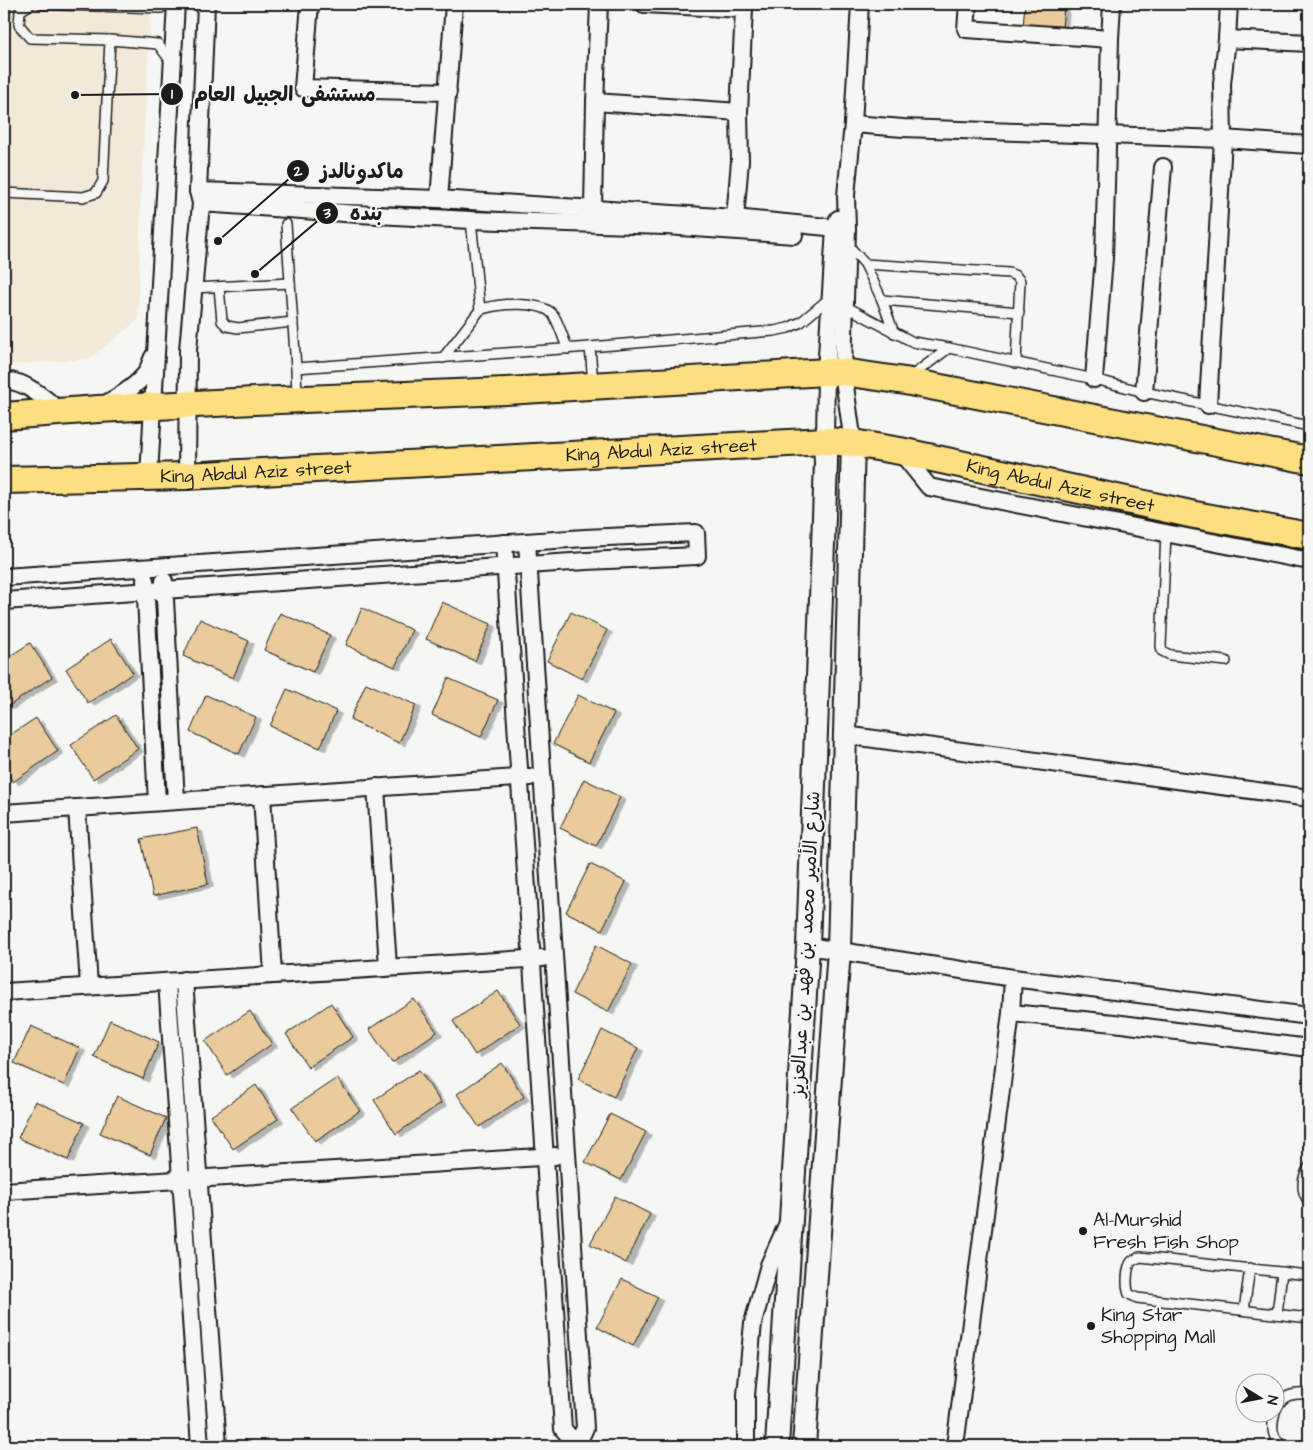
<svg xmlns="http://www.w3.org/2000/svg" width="1313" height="1450" viewBox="0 0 1313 1450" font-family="'Architects Daughter','Playpen Sans Arabic',sans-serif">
  <defs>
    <filter id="shadow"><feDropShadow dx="5.5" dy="3" stdDeviation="0" flood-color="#0004"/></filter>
  </defs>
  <rect width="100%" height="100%" fill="#f6f6f2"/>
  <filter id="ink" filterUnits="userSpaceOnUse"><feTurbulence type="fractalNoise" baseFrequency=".02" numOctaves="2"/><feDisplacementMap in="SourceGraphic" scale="10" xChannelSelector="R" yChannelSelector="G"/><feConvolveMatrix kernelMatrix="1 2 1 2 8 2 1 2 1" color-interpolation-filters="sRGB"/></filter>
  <g filter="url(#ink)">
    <path fill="#f2e9d8" d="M4,4H151L141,186L138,320L89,359L4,365Z"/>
    <g fill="#eacb9c" stroke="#1c1c1c" filter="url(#shadow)">
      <path d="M4,4H6L4,27Z"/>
      <path d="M1025,4L1064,5L1062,29L1023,27Z"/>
      <path d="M442,602L491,624L475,661L426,639Z"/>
      <path d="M362,608L412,630L395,667L346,645Z"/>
      <path d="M571,612L607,630L582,679L547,661Z"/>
      <path d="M280,613L330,635L313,672L264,650Z"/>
      <path d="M200,619L249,641L233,678L183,656Z"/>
      <path d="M111,639L133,673L88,703L66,669Z"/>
      <path d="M30,643L52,677L7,707L4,702V660Z"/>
      <path d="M448,678L498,700L481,737L432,715Z"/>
      <path d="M366,683L416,705L399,743L350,720Z"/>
      <path d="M287,689L336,711L320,748L270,726Z"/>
      <path d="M206,695L256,717L239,754L190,732Z"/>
      <path d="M578,695L614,713L589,762L553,744Z"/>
      <path d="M116,715L138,749L93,779L71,745Z"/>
      <path d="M36,718L58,751L13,782L4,767V739Z"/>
      <path d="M584,779L620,797L596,846L560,828Z"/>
      <path d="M197,828L208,884L153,896L141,839Z"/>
      <path d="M590,864L626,882L602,930L566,912Z"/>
      <path d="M596,945L632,964L608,1012L572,994Z"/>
      <path d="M498,991L520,1024L475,1055L453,1021Z"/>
      <path d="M414,999L437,1032L392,1063L369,1029Z"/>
      <path d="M331,1003L353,1037L308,1067L286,1034Z"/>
      <path d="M250,1011L272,1044L227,1075L205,1041Z"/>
      <path d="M110,1020L159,1042L143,1079L94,1057Z"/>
      <path d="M31,1026L80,1048L64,1085L14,1063Z"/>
      <path d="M602,1030L638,1048L614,1097L578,1079Z"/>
      <path d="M502,1063L524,1097L479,1127L457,1094Z"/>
      <path d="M419,1070L441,1103L396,1134L374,1100Z"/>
      <path d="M337,1078L360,1111L315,1141L292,1108Z"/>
      <path d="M256,1085L278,1119L233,1149L211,1116Z"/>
      <path d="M117,1096L166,1118L150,1155L100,1133Z"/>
      <path d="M35,1101L84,1123L68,1160L18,1138Z"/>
      <path d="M610,1114L646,1132L621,1180L585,1162Z"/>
      <path d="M615,1196L650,1214L626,1263L590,1244Z"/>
      <path d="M622,1279L658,1297L633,1346L597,1327Z"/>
    </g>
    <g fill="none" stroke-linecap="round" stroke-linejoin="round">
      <g stroke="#1c1c1c" stroke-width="12">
        <g id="service">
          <path d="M31,4L20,11L19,25L30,38L110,40L158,44L172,63"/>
          <path d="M41,4L62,5"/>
          <path d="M62,4V5L161,8L166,4"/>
          <path d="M4,193L83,197L96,193L103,181L110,40"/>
          <path d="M471,220L480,310"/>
          <path d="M286,224L296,368L297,397"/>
          <path d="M847,244L865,264L882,300L894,333"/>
          <path d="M865,264L1009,273L1016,276L1020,281L1016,363"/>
          <path d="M219,287L222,321L227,326L238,328L293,322"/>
          <path d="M193,288L290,283"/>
          <path d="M882,300L1019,312"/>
          <path d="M845,306L913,342L949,348"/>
          <path d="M590,347L593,384"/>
          <path d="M443,358L480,310C495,303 544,300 554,316C560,326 563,339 568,349"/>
          <path d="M296,368L590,347L774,331L788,328L801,322L831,297"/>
          <path d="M910,377L949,348L1094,379L1144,392L1309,426"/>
          <path d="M1166,533L1161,646L1162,651L1170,655L1226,661"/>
          <path d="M1309,1167C1302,1177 1300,1192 1309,1201"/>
          <path d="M1309,1275L1140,1257C1139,1258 1133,1260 1132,1261C1126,1267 1126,1287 1129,1294L1137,1298L1309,1318"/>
          <path d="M1244,1310L1250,1268"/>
          <path d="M1277,1314L1282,1272"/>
          <path d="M1276,1410C1281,1394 1295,1393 1309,1394"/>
          <path d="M1275,1412C1271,1426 1271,1439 1284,1446"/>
        </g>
      </g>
      <g stroke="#1c1c1c" stroke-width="20">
        <g id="minor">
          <path d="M310,4L303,88L448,92"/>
          <path d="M968,4L966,29L1110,39L1112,4"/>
          <path d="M1227,39L1309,43"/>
          <path d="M595,102L599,4"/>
          <path d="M853,124L903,128L1223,139L1309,145"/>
          <path d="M198,191L439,199L735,218L847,229"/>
          <path d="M439,199L454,4"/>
          <path d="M201,203L358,214L471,220L666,226L794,235"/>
          <path d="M593,209L595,102L739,112L744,9L644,4"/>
          <path d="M735,218L740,161L739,112"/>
          <path d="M1094,379L1104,258L1110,39"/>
          <path d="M4,381C23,379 47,400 61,412"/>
          <path d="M1144,392L1163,167"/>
          <path d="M1208,405L1223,139L1222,84L1227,39L1229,4"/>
          <path d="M102,406C118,397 136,387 147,372C149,367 151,362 153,357"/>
          <path d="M825,441L826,372L835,228L838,219"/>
          <path d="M853,443L843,372L847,229L846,195L853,124L860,4"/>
          <path d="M900,451L929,487L1309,561"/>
          <path d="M149,476L176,4"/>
          <path d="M187,476L188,350L201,203L198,191L206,4"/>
          <path d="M504,543L563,1429L577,1445L585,1428L527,542"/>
          <path d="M4,577L585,538L696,533L697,556L586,561L4,601"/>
          <path d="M145,580L157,802"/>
          <path d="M164,581L176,801"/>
          <path d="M845,735L1309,798"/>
          <path d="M376,787L388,967"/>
          <path d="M262,795L273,975"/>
          <path d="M77,808L89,986"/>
          <path d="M4,813L530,777"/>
          <path d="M808,946L1013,978L1309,1016"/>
          <path d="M184,980L218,1446"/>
          <path d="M167,982L200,1446"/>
          <path d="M4,992L543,958"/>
          <path d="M1011,1013L1114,1023L1309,1048"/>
          <path d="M4,1191L555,1156"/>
          <path d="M746,1446V1395L753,1323L769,1265L787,1225"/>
          <path d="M955,1446L1011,1013L1013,978"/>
        </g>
      </g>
      <g stroke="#1c1c1c" stroke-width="26">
        <g id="secondary">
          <path d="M777,1446L808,946L826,463L825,441"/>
          <path d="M804,1446L839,950L853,443"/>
        </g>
      </g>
      <g stroke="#1c1c1c" stroke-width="30">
        <g id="primary">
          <path d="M4,416L98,409L254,401L506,391L826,372H843L905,381L1309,460"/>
          <path id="s1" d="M4,480L187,476L825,441L853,443L900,451L1195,515L1309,536"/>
        </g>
      </g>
      <use href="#service" stroke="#f6f6f2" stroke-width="9"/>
      <use href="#minor" stroke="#f6f6f2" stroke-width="16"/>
      <use href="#secondary" stroke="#f6f6f2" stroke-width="22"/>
      <use href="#primary" stroke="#fedf80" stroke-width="26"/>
    </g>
  </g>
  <g fill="#1c1c1c" stroke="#f6f6f2" stroke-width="2">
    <circle cx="1083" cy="1231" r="5"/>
    <circle cx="1091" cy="1326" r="5"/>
  </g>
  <g text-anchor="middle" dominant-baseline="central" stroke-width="4" stroke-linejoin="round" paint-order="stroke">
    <g font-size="19" fill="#1c1c1c" stroke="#f6f6f2">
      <text stroke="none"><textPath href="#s1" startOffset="658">King Abdul Aziz street</textPath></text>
      <text stroke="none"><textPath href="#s1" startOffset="252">King Abdul Aziz street</textPath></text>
      <text stroke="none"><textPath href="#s1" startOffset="1062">King Abdul Aziz street</textPath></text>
      <text transform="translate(806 944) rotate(-87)">شارع الأمير محمد بن فهد بن عبدالعزيز</text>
    </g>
    <g font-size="19" fill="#1c1c1c" stroke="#f6f6f2" text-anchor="start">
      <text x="1093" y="1220">Al-Murshid<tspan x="1093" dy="22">Fresh Fish Shop</tspan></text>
      <text x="1101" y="1315">King Star<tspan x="1101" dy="22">Shopping Mall</tspan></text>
    </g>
  </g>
  <path fill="none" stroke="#1c1c1c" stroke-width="2" d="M75 95L172 94M218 241L298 171M255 274L327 213"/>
  <g fill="#1c1c1c" stroke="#f6f6f2" stroke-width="2">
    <circle cx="75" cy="95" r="5"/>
    <circle cx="218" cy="241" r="5"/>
    <circle cx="255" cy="274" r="5"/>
    <circle cx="172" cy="94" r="12"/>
    <circle cx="298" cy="171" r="12"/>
    <circle cx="327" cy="213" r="12"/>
  </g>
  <g font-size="15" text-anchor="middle" font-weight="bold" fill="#fff">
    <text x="172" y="99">1</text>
    <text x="298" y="176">2</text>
    <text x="327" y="218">3</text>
  </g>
  <g font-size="20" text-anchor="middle" font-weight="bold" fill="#1c1c1c" stroke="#f6f6f2" stroke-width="4" stroke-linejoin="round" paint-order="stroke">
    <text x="285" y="101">مستشفى الجبيل العام</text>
    <text x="362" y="178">ماكدونالدز</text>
    <text x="366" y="220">بنده</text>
  </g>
  <rect width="1313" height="1450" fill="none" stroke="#f6f6f2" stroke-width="20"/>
  <rect x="10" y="10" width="1293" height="1430" fill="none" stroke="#1c1c1c" stroke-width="2" filter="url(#ink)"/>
  <g transform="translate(1260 1398) rotate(100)"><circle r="24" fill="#f6f6f2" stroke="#9f9f9c"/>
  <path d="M0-4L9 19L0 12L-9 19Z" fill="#1c1c1c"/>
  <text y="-8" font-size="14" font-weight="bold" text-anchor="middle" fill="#1c1c1c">N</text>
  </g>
</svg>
